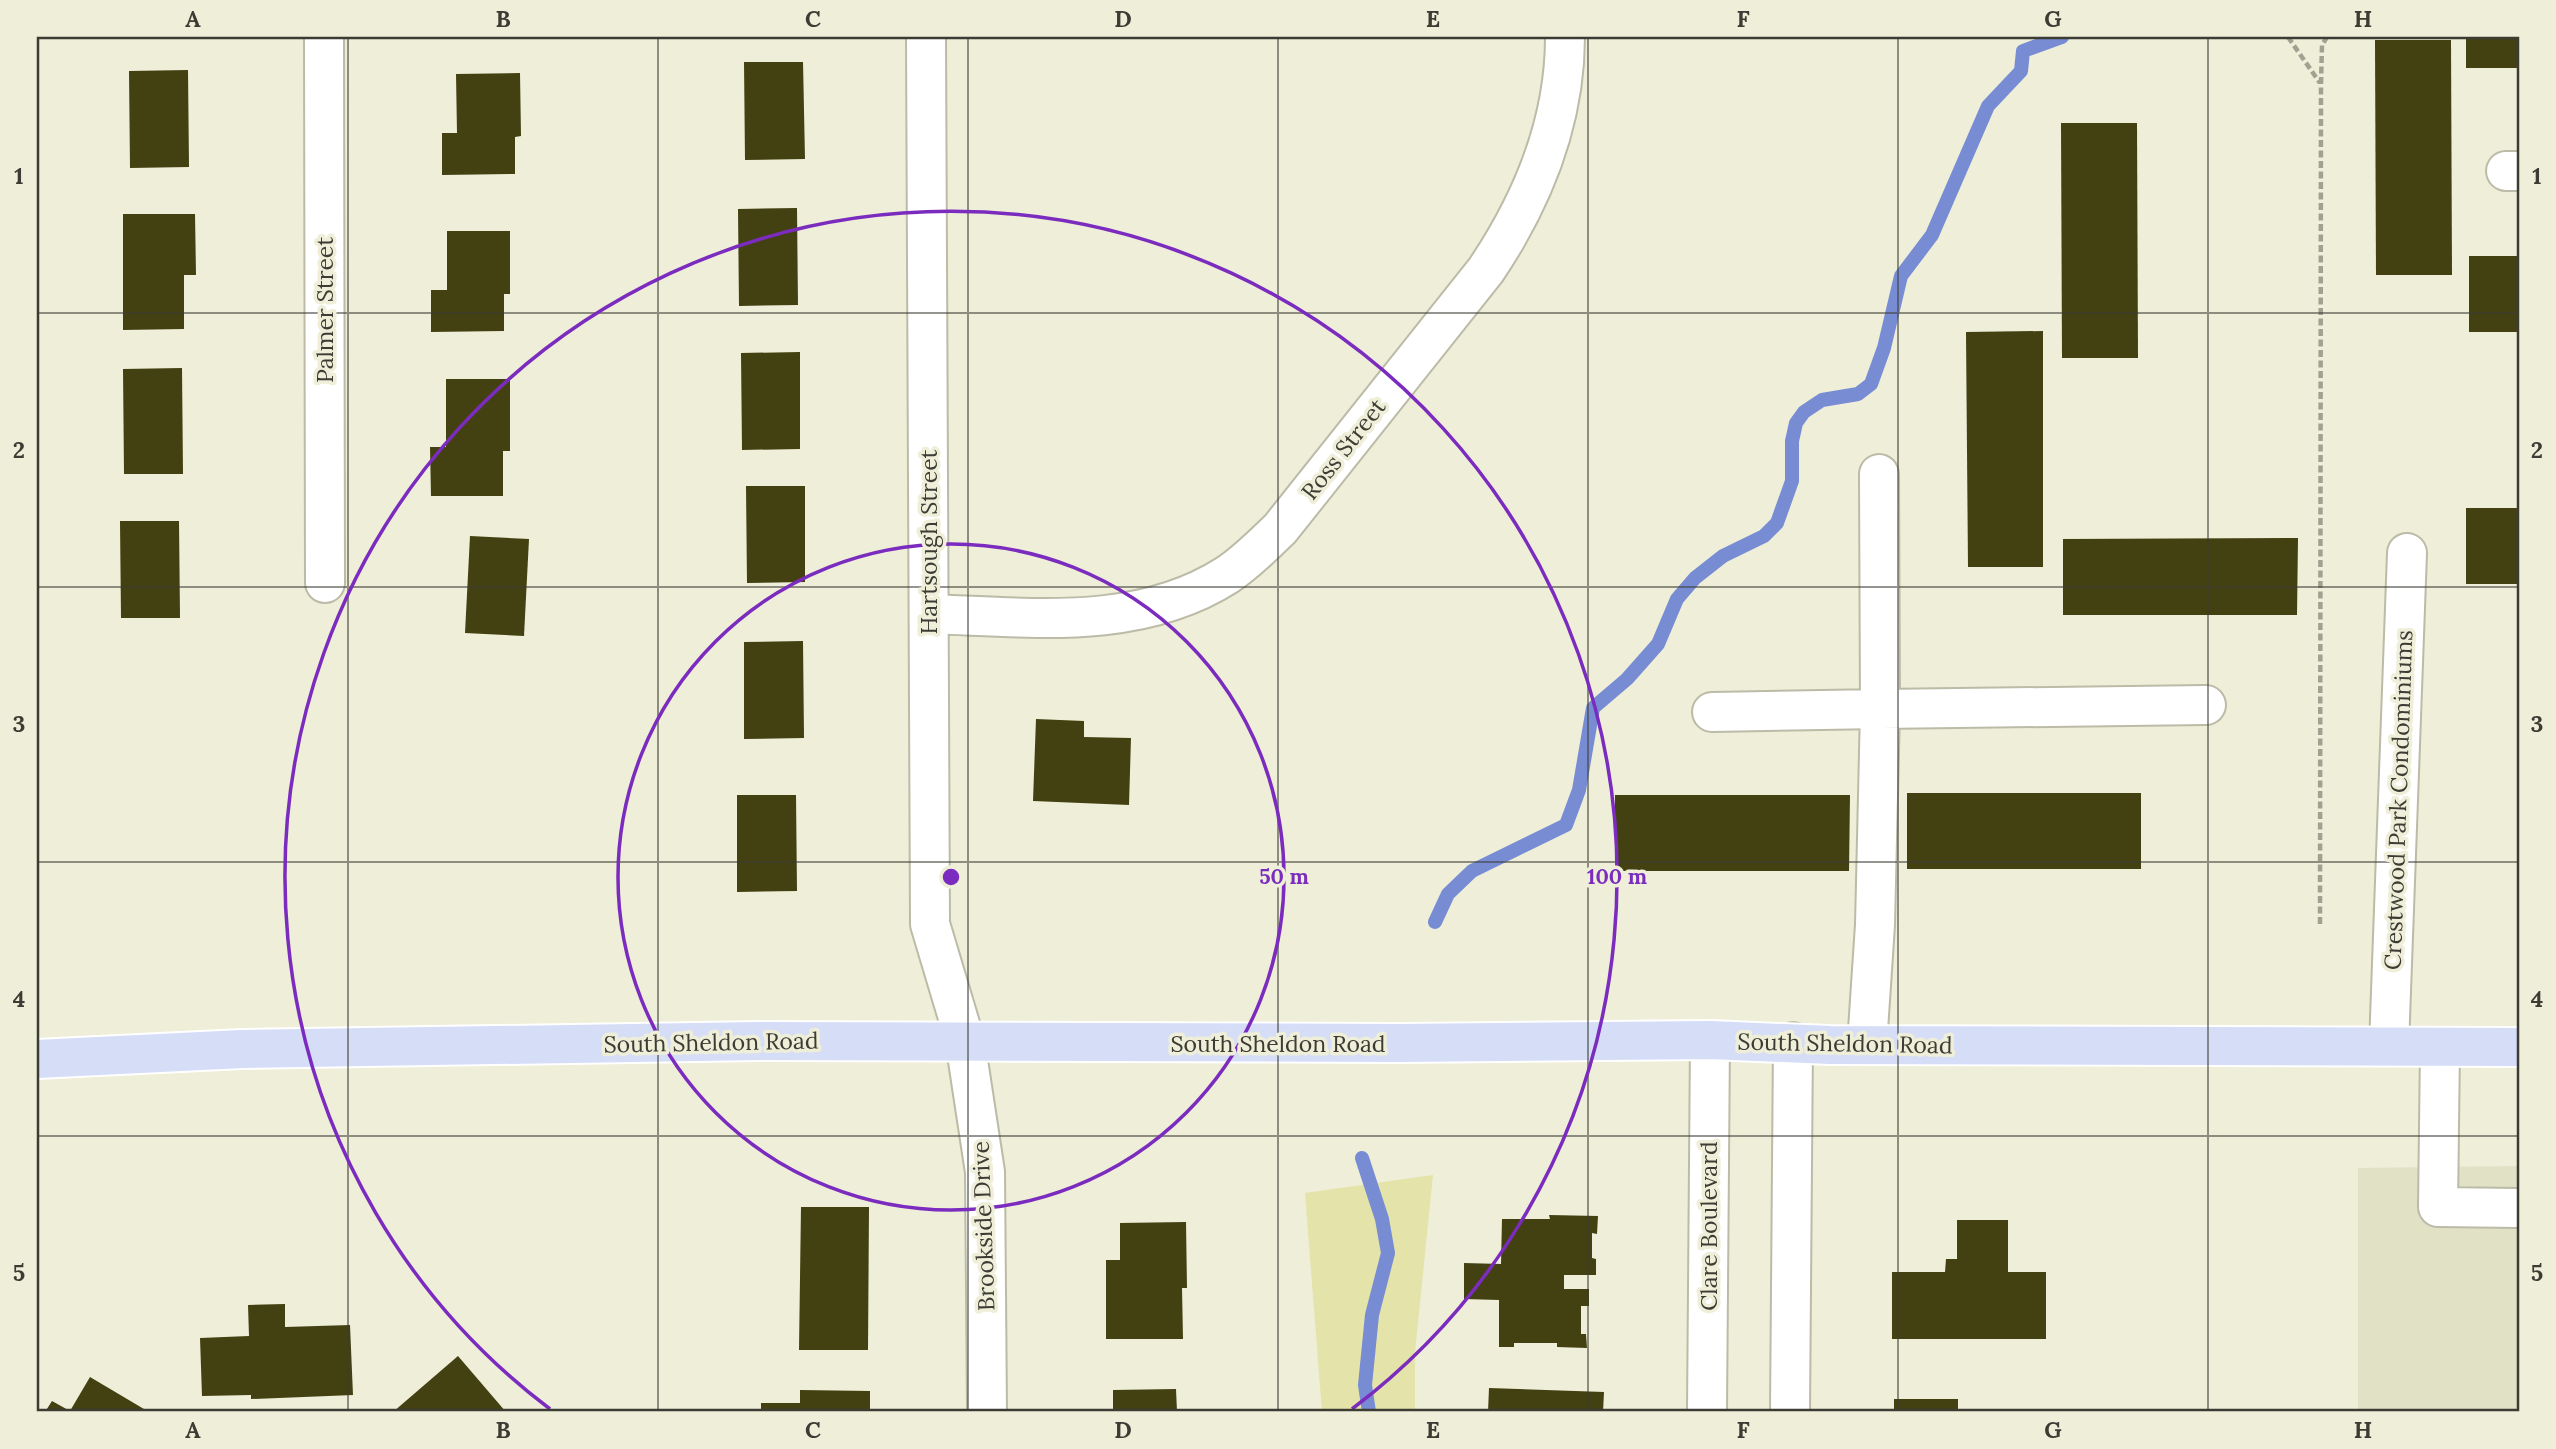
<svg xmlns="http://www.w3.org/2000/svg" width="2556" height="1449" viewBox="0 0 2556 1449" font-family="Lora,serif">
  <rect width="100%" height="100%" fill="#eeeed9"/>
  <path fill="#e1e1c6" d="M2519,1166V1412H2358V1168Z"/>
  <path fill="#e4e3a9" d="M1433,1175L1415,1352V1412H1322L1305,1193Z"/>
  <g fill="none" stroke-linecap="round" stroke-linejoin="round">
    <g stroke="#788cd4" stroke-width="14">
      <path d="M1435,922L1448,894L1472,871L1566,825L1579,790L1593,708L1627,679L1658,644L1677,599L1695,578L1723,556L1764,536L1777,523L1792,481V441L1796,423L1804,412L1822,400L1858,394L1871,384L1884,348L1901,276L1932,235L1988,106L2021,71L2023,51L2062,37"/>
      <path d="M1362,1158L1382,1219L1388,1253L1372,1315L1365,1385L1369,1412"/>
    </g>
  </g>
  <g fill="#434112">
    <rect x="2466" y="37" width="53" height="31"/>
    <path d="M2375,40H2451L2452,275H2376Z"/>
    <path d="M744,62H803L805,159L745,160Z"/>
    <path d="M188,70L189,167L130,168L129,71Z"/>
    <path d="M520,73L521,136L515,137V174L442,175V133H457L456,74Z"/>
    <path d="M2061,123H2137L2138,358H2062Z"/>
    <path d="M797,208L798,305L739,306L738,209Z"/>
    <path d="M123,214H195L196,275H184V329L123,330Z"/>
    <path d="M447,231H510V294H504V331L431,332V290H447Z"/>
    <rect x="2469" y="256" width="50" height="76"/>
    <path d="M2043,331V567H1968L1966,332Z"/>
    <path d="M800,352V449L742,450L741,353Z"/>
    <path d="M182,368L183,474H124L123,369Z"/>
    <path d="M446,379H510V451H503V496H431L430,447H446Z"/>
    <path d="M746,486H805V582L747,583Z"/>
    <rect x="2466" y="508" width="53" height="76"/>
    <path d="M120,521H179L180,618H121Z"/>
    <path d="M470,536L529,539L524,636L465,633Z"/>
    <path d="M2298,538L2297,615H2063V539Z"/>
    <path d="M803,641L804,738L744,739V642Z"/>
    <path d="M1036,719L1084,721V737L1131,738L1129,805L1033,801Z"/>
    <rect x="1907" y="793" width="234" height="76"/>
    <path d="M737,795H796L797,891L737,892Z"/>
    <path d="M1615,795H1850L1849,871H1615Z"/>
    <path d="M801,1207H869L868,1350H799Z"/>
    <path d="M1549,1215L1598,1216L1597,1234L1592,1233V1258L1596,1259V1275H1564V1289H1589V1306H1581V1334H1586L1587,1348L1557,1347V1343H1514V1347H1499V1300L1464,1299V1263L1501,1264L1502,1219H1550Z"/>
    <path d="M1957,1220H2008V1272H2046V1339H1892V1272H1945L1946,1259H1957Z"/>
    <path d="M1186,1222L1187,1288H1182L1183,1339H1106V1260H1120V1223Z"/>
    <path d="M285,1304V1327L350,1325L353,1395L251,1399V1395L202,1396L200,1338L249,1336L248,1305Z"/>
    <path d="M458,1356L506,1412H393Z"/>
    <path d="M90,1377L149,1412H45L52,1401L70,1411Z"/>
    <path d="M1489,1388L1604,1392L1603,1412H1488Z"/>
    <path d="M1176,1389L1177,1412H1113V1390Z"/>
    <path d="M800,1390L870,1391V1412H761V1403H800Z"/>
    <rect x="1894" y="1399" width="64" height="13"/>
  </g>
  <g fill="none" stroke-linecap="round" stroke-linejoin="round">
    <g stroke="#bbbba7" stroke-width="42">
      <g id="minor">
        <path d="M324,37L325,583"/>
        <path d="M926,37L930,924L965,1041L985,1172L987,1412"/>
        <path d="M2506,171H2519"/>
        <path d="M929,614C1029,617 1138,632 1227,575C1247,562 1263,545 1280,529L1486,270C1533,200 1565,123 1565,37"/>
        <path d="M1712,712L1880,709L1879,474"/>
        <path d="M1867,1045L1875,925L1880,709L2206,705"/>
        <path d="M2389,1046L2407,553"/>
        <path d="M2440,1047L2438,1207L2519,1208"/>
        <path d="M1707,1412L1710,1040"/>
        <path d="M1790,1412L1793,1042"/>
      </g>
    </g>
    <g stroke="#fff" stroke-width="42">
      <path id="major" d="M37,1059L242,1049L759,1041L1399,1043L1710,1040L1830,1045L2519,1047"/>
    </g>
    <g stroke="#a1a192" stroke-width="4.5" stroke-dasharray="7 3.5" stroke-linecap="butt">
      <path d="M2288,37L2320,83"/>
      <path d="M2320,924L2321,84L2322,45L2327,37"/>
    </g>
    <use href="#minor" stroke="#fff" stroke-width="38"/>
    <use href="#major" stroke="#d5ddf7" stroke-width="38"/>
  </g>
  <path fill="none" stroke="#3c3c34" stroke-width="2" stroke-opacity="0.55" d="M348,37V1412M658,37V1412M968,37V1412M1278,37V1412M1588,37V1412M1898,37V1412M2208,37V1412M37,313H2519M37,587H2519M37,862H2519M37,1136H2519"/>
  <g fill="none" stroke="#7b2cbf" stroke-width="3.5">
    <circle cx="951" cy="877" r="333"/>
    <path d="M550 1409A666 666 0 1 1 1352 1409"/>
  </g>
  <g text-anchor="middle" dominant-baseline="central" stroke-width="7" stroke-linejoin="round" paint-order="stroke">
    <g font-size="23" fill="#3c3c34" stroke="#eeeed9">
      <text transform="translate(324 310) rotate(-90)">Palmer Street</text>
      <text transform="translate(1343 449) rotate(-52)">Ross Street</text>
      <text transform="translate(928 542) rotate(-90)">Hartsough Street</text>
      <text transform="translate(2398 800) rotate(-88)">Crestwood Park Condominiums</text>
      <text transform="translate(711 1042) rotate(-1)">South Sheldon Road</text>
      <text x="1278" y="1043">South Sheldon Road</text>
      <text transform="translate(1845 1043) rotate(1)">South Sheldon Road</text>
      <text transform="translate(983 1226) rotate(-92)">Brookside Drive</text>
      <text transform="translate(1708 1226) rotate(-90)">Clare Boulevard</text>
    </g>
  </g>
  <circle cx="951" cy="877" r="10" fill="#7b2cbf" stroke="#eeeed9" stroke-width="3.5"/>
  <g font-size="21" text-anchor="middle" font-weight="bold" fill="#7b2cbf" stroke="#eeeed9" stroke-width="7" stroke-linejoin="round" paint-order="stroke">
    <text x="1284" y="884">50 m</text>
    <text x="1617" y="884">100 m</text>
  </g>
  <rect width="2556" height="1449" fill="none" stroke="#eeeed9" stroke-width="77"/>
  <rect x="38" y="38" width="2480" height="1372" fill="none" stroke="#3c3c34" stroke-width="2.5"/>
  <g font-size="23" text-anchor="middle" font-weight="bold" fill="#3c3c34">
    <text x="193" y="27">A</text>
    <text x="503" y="27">B</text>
    <text x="813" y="27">C</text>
    <text x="1123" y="27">D</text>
    <text x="1433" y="27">E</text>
    <text x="1743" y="27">F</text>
    <text x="2053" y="27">G</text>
    <text x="2363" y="27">H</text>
    <text x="19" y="184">1</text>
    <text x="2537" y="184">1</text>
    <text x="19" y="458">2</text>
    <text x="2537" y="458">2</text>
    <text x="19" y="732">3</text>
    <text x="2537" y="732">3</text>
    <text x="19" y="1007">4</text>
    <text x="2537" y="1007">4</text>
    <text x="19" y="1281">5</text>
    <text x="2537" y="1281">5</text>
    <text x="193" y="1438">A</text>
    <text x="503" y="1438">B</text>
    <text x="813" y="1438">C</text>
    <text x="1123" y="1438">D</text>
    <text x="1433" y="1438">E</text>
    <text x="1743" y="1438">F</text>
    <text x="2053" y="1438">G</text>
    <text x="2363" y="1438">H</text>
  </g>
</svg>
